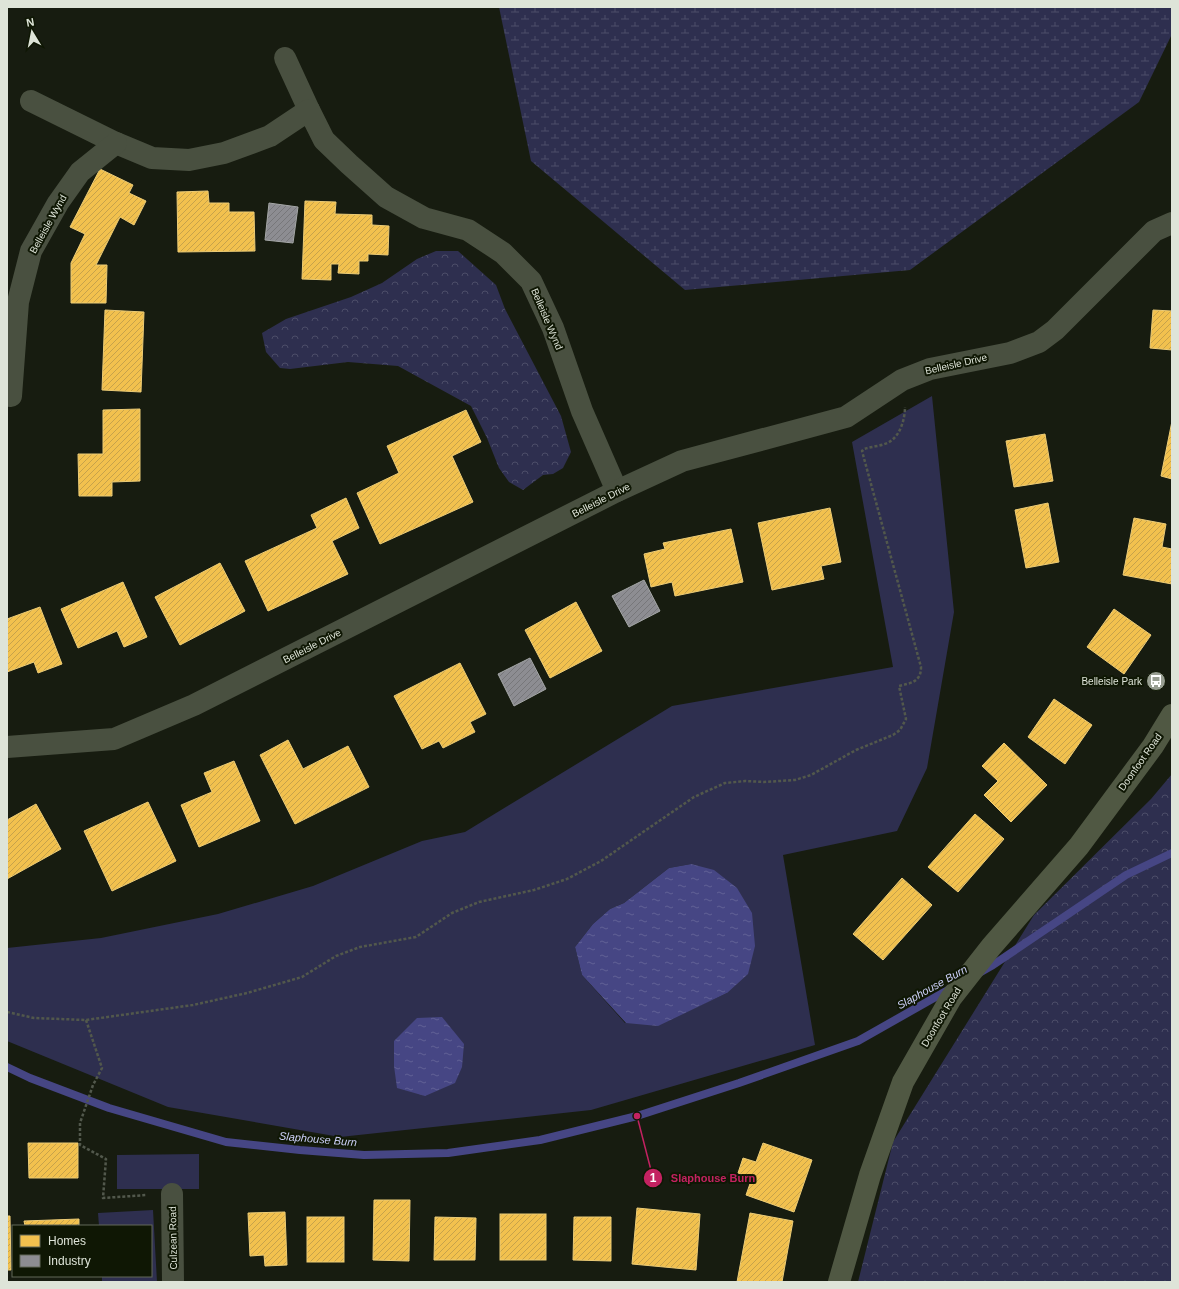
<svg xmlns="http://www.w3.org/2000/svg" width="1179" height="1289" viewBox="0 0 1179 1289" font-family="Helvetica,sans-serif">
  <defs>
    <pattern id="forest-crowns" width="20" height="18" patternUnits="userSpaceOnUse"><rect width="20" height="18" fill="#2e2f4f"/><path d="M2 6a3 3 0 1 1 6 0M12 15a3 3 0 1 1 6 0" fill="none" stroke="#4c4d68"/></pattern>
    <pattern id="wetland-marsh" width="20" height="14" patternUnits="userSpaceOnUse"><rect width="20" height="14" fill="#2e2f4f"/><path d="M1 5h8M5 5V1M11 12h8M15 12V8" fill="none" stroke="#4c4d68"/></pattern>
    <pattern id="water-ripples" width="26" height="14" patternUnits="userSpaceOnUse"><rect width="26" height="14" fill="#464684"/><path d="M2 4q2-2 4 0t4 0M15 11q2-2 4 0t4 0" fill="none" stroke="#606195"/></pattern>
    <pattern id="homes-hatch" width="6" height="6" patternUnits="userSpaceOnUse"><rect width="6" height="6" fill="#f2c14e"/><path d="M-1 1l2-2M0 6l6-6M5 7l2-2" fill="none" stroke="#c6a24b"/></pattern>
    <pattern id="industry-hatch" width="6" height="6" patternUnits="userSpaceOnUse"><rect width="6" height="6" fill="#8d8d92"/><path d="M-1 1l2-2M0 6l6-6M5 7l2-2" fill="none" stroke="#77777a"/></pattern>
  </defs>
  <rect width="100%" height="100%" fill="#171c10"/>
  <g fill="#2e2f4f" fill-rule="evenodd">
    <path d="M932,396L954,612L927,768L897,831L783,855L815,1045L591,1110L340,1137L168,1107L7,1041V948L101,938L218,914L313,886L422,841L465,832L672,706L893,667L852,442ZM691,864L727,993L684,1013L625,1023L582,975L575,947L593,924L610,909L624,903L669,868Z"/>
    <path d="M199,1154V1189H117V1155Z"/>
    <path d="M153,1210L157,1282H102V1276H151V1226H99L98,1213Z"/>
  </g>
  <g fill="url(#forest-crowns)">
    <path d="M436,251H458L496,285L505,309L561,416L571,452L563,468L553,474L543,475L523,490L509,482L499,468L487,438L471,406L398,366L348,362L290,369L280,368L266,352L262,333L286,319L351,297L382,283L417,259Z"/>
    <path d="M1172,774V1282H858L893,1142L1034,915L1151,799Z"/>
  </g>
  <path fill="url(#wetland-marsh)" d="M499,7H1172V34L1139,102L910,270L685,290L531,161Z"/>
  <g fill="url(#water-ripples)">
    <path d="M691,864L714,870L737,888L752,913L755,946L748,974L727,993L658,1026L626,1023L582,975L575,947L593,924L610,909L624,903L669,868Z"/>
    <path d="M442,1017L464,1044L462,1067L455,1083L425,1096L397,1088L394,1066V1041L417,1018Z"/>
  </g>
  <g fill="url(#homes-hatch)" stroke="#eccc77">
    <path d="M100,169L133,185L129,193L146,201L134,225L120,217L96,265H107L106,303H71V263L85,234L70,227Z"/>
    <path d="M208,191L209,203H229V212H254L255,251L178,252L177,192Z"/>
    <path d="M305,201L336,202L335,214L372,215V225L389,226L388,255L368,254V261H359V274L338,273L339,264H331V280L302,279Z"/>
    <path d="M105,310L144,312L141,392L102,390Z"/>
    <path d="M1153,310L1172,311V350L1150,348Z"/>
    <path d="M140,409V481L112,482V496H79L78,454H103V410Z"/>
    <path d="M466,410L481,442L452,456L473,502L380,544L357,493L399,473L387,446Z"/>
    <path d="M1172,421V479L1161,476Z"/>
    <path d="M1045,434L1053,481L1014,487L1006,441Z"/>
    <path d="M346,498L359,528L332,541L348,574L268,611L245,561L317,528L311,515Z"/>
    <path d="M1048,503L1059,562L1026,568L1015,510Z"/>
    <path d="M830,508L841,562L821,566L824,579L772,590L758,523Z"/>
    <path d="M1134,518L1166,524L1162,547L1172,549V584L1123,575Z"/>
    <path d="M731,529L743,582L675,596L672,582L651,587L644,554L665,549L663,543Z"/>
    <path d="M220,563L245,611L180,645L155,597Z"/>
    <path d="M123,582L147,637L124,647L117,631L78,648L61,609Z"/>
    <path d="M576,602L602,651L550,678L525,630Z"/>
    <path d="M40,607L62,664L38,673L34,662L7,672V619Z"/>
    <path d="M1114,609L1151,635L1124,674L1087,647Z"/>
    <path d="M460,663L486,714L470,722L475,732L443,748L439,741L422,749L394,696Z"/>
    <path d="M1054,699L1092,725L1065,764L1028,737Z"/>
    <path d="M288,740L303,769L348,746L369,787L295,824L260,755Z"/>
    <path d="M1004,743L1047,785L1011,822L984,795L998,781L982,766Z"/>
    <path d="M234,761L260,821L199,847L181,805L212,792L204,773Z"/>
    <path d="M148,802L176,861L112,891L84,831Z"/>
    <path d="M36,804L61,849L7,879V820Z"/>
    <path d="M975,814L1004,839L958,892L928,867Z"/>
    <path d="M902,878L932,905L883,960L853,934Z"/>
    <path d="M28,1143H78V1178H29Z"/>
    <path d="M763,1143L812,1160L794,1212L746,1195L752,1178L738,1173L743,1158L756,1162Z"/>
    <path d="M374,1200H410L409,1261L373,1260Z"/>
    <path d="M637,1208L700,1214L696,1270L632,1264Z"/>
    <path d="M285,1212L287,1265L265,1266L264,1255L250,1256L248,1213Z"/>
    <path d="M750,1213L793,1221L782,1282H737Z"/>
    <rect x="500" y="1214" width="46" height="46"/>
    <path d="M7,1216H10L11,1270H7Z"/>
    <rect x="307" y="1217" width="37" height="45"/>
    <path d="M435,1217L476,1218L475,1260H434Z"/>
    <path d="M574,1217H611V1261L573,1260Z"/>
    <path d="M79,1219V1226H25L24,1221Z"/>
  </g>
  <g fill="url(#industry-hatch)" stroke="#a5a7a7">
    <path d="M269,203L298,207L293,243L265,240Z"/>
    <path d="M644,580L660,611L629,627L612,596Z"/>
    <path d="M530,658L546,689L514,706L498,674Z"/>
  </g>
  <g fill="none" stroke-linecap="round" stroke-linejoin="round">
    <g stroke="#464684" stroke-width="8">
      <path d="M979,973L993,965L1126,875L1172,853"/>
      <path d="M7,1067L30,1078L109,1108L226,1142L300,1150L364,1155L448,1153L540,1140L637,1116L739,1083L858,1041L948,990"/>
    </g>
    <g stroke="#52584c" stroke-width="2.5" stroke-dasharray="3 2" stroke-linecap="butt">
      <path d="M7,1012L34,1018L86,1020L193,1005L247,993L302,977L336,956L360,947L416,937L452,913L479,902L534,890L567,879L601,861L694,797L725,783L745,781L764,782L795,780L811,775L856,750L893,735L900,730L906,719L899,686C911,683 921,682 921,667L862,451L864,449C873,446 885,446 892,440C901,433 905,418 905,407"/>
      <path d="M86,1020L102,1068L93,1085L80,1123V1145L106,1159L103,1198L147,1195"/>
    </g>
    <g stroke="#495040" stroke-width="22">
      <path d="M285,58L309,110"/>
      <path d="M31,101L116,143L152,158L189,160L224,153L270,136L309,110L324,140L349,164L386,197L424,218L468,230L503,253L531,281L553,328L582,411L617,491"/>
      <path d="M11,396L18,302L31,251L58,203L80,172L116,143"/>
      <path d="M7,747L114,739L194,705L617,491L682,461L846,417L902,380L930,369L1010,353L1039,342L1055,330L1154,231L1172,223"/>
      <path d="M172,1194L173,1282"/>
    </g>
    <path stroke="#505843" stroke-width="22" d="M839,1282L870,1175L903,1082L951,998L991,947L1079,846L1153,746L1172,715"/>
  </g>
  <defs>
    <g id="bus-disc" transform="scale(1)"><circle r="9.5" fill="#989e92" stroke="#0f1704"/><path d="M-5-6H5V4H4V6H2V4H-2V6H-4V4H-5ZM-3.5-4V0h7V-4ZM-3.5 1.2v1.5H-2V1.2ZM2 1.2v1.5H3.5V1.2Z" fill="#fff"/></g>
  </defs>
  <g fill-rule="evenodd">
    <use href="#bus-disc" x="1156" y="681"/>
  </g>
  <g text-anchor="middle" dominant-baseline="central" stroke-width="4" stroke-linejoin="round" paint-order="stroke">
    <g font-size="10" fill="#dee4d8" stroke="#0f1704">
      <text transform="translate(48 224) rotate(-61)">Belleisle Wynd</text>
      <text transform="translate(547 319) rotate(67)">Belleisle Wynd</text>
      <text transform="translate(956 364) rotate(-13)">Belleisle Drive</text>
      <text transform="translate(601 500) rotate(-27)">Belleisle Drive</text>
      <text transform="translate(312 646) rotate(-27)">Belleisle Drive</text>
      <text transform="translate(1140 762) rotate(-55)">Doonfoot Road</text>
      <text transform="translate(941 1017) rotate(-59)">Doonfoot Road</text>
      <text transform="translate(173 1238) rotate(-91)">Culzean Road</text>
    </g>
    <g font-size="10" fill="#dee4d8" stroke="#0f1704" text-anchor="end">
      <text x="1142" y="681">Belleisle Park</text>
    </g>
    <g font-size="11" font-style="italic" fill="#cdd0f9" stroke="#0f1704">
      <text transform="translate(932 987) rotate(-29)">Slaphouse Burn</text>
      <text transform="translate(318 1139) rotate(5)">Slaphouse Burn</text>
    </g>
  </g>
  <path fill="none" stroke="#c32261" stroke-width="1.5" d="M637 1116L653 1178"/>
  <g fill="#c32261" stroke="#0f1704" stroke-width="1.5">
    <circle cx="637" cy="1116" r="4"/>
    <circle cx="653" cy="1178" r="10"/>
  </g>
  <g font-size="12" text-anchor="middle" font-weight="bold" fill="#fff">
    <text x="653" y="1182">1</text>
  </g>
  <g font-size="11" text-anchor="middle" font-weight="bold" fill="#c32261" stroke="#0f1704" stroke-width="4" stroke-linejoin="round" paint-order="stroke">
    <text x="713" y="1182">Slaphouse Burn</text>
  </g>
  <rect width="1179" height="1289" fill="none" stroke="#dee4d8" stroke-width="16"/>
  <rect x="12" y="1225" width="140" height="52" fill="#0f1704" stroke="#626959"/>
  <rect x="20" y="1235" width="20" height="12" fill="#f2c14e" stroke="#626959"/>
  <text x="48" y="1245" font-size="12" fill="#dee4d8">Homes</text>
  <rect x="20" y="1255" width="20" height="12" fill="#8d8d92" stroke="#626959"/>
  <text x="48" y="1265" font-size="12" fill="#dee4d8">Industry</text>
  <g transform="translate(32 32) rotate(350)" stroke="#0f1704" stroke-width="3" paint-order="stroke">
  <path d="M0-3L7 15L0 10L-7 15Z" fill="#dee4d8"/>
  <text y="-6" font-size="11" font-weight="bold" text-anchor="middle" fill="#dee4d8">N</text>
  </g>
</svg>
